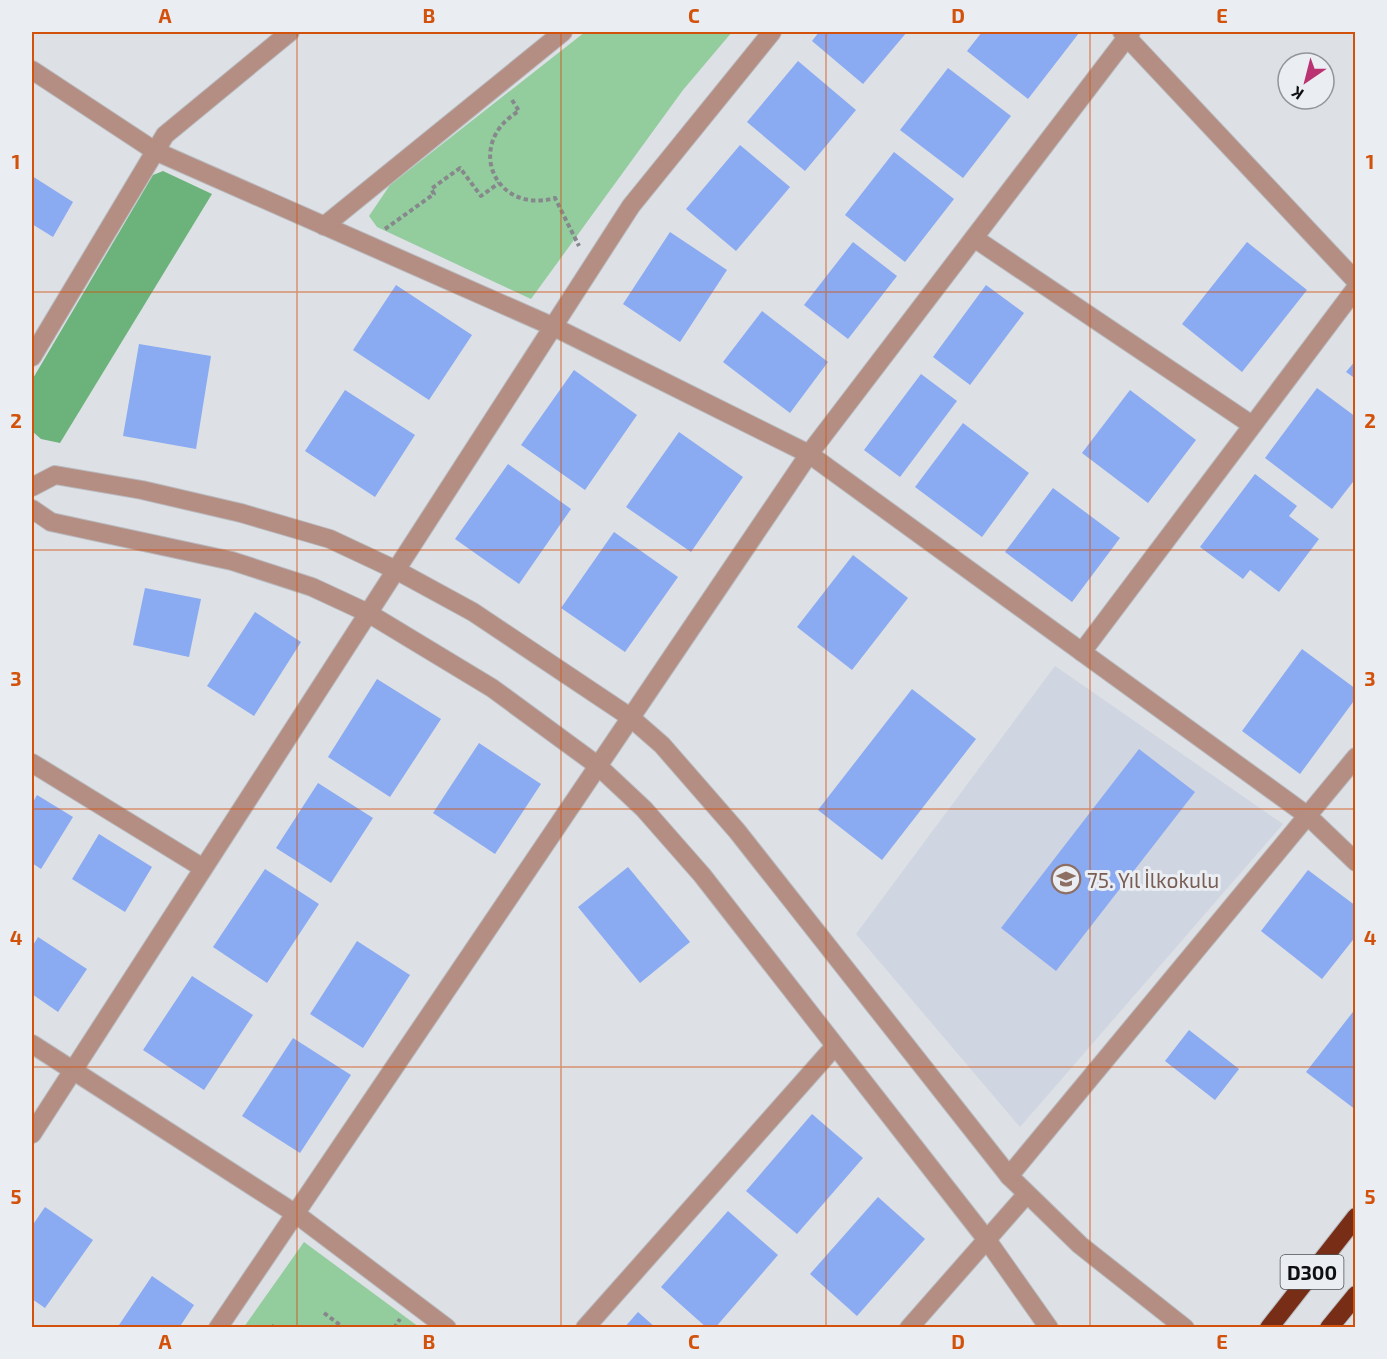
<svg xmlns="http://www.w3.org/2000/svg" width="1387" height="1359" viewBox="0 0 1387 1359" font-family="'Exo 2',sans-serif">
  <rect width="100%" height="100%" fill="#dde0e5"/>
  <path fill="#cfd5e1" d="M1055,666L1283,824L1020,1127L856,934Z"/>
  <g fill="#93cd9e">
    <path d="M585,32H732L683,90L531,299L377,227L369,216L390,185Z"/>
    <path d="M304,1242L419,1327H244Z"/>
  </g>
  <path fill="#6bb37a" d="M163,171L212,194L60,443L41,439L32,431V380L153,175Z"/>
  <g fill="#8aaaf2">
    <path d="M819,32H907L863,84L812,41Z"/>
    <path d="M982,32H1078L1079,33L1028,99L967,51Z"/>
    <path d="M798,61L856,110L805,171L747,122Z"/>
    <path d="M948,68L1011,116L963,178L900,130Z"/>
    <path d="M740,145L790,187L736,251L686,209Z"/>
    <path d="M894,152L954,199L905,262L845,215Z"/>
    <path d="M32,176L73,202L53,237L32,224Z"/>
    <path d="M670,232L727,270L680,342L623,304Z"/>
    <path d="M853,242L897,276L848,339L804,305Z"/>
    <path d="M1247,242L1307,290L1242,372L1182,324Z"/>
    <path d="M396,285L472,335L429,400L353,350Z"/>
    <path d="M986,285L1024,313L970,385L933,357Z"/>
    <path d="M762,311L828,362L790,413L723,362Z"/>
    <path d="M139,344L211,356L196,449L123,436Z"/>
    <path d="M1356,360V379L1346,372Z"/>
    <path d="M574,370L637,415L585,490L521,445Z"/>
    <path d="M921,374L957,401L900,477L864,450Z"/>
    <path d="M1317,388L1356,417V478L1332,509L1265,458Z"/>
    <path d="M345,390L415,435L375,497L305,451Z"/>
    <path d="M1130,390L1196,440L1148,503L1082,453Z"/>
    <path d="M963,423L1029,473L982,537L915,487Z"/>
    <path d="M679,432L743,477L691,552L626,507Z"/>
    <path d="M508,464L571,509L519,584L455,539Z"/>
    <path d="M1255,474L1297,506L1289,516L1319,539L1279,592L1250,570L1243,579L1200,547Z"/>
    <path d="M1053,488L1120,538L1072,602L1005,552Z"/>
    <path d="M614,532L678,577L625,652L561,608Z"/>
    <path d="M853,555L908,598L852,670L797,627Z"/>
    <path d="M145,588L201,599L189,657L133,645Z"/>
    <path d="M255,612L301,642L254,716L207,686Z"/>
    <path d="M1302,649L1356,689V698L1300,774L1242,731Z"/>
    <path d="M377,679L441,719L390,797L328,757Z"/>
    <path d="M912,689L976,739L882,860L818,810Z"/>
    <path d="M479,743L541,784L495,854L433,813Z"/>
    <path d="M1139,749L1195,792L1056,971L1001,928Z"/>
    <path d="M318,783L373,818L331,883L276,848Z"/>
    <path d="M37,795L73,817L41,869L32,863V804Z"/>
    <path d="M99,834L152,867L125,912L72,879Z"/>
    <path d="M628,867L690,942L640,983L578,907Z"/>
    <path d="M265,869L319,904L267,983L213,947Z"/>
    <path d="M1308,870L1356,906V936L1322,979L1261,931Z"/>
    <path d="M38,937L87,969L58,1012L32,994V947Z"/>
    <path d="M357,941L410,975L363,1048L310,1014Z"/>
    <path d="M192,976L253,1015L204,1090L143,1050Z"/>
    <path d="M1356,1008V1110L1306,1072Z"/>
    <path d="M1189,1030L1239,1069L1215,1100L1165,1061Z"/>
    <path d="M293,1038L351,1075L300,1153L242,1116Z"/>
    <path d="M812,1114L863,1158L797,1234L746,1191Z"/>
    <path d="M878,1197L925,1239L857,1316L810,1274Z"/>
    <path d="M45,1207L93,1240L45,1308L32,1299V1226Z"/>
    <path d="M728,1211L778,1255L715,1328H707L661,1287Z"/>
    <path d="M152,1276L194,1305L179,1328H117Z"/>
    <path d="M638,1312L656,1328H624Z"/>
  </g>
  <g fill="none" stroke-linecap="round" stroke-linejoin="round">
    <g stroke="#b8babf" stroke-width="20">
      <g id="minor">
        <path d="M1122,32L1356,281"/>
        <path d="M32,70L155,151L554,327L809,454L1308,816L1356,862"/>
        <path d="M324,226L563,32"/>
        <path d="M974,238L1252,425"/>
        <path d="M32,357L165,135L290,32"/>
        <path d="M32,487L55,475L142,490L241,513L330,539L396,570L473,612L630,717L662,745L737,831L1009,1176L1080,1245L1185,1328"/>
        <path d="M32,509L51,522L232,561L312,587L368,613L492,688L597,765L644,809L702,875L987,1240L1049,1328"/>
        <path d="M1082,652L1356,288"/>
        <path d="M32,763L203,868"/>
        <path d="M32,1044L296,1214L447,1328"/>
        <path d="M32,1134L631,206L772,32"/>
        <path d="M1009,1176L1356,757"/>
        <path d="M218,1328L809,454L1131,32"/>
        <path d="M585,1328L835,1046"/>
        <path d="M909,1328L1026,1195"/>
      </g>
    </g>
    <g stroke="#b8babf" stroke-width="20">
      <g id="highway">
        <path d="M1269,1328L1356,1217"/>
        <path d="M1329,1328L1356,1295"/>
      </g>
    </g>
    <g stroke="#86888c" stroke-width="4" stroke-dasharray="4.5 3" stroke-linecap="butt">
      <path d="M512,100L519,111C464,143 494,215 555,198L579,246"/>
      <path d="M385,229L434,194L431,189L460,168L481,196L499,183"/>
      <path d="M324,1313L344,1328"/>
      <path d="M272,1328L274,1325"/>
      <path d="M394,1328L400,1319"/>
    </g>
    <use href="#minor" stroke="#b48e82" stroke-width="18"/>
    <use href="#highway" stroke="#782d17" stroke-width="18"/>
  </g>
  <path fill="none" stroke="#d2520c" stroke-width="1.5" stroke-opacity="0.55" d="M297,32V1328M561,32V1328M826,32V1328M1090,32V1328M32,292H1356M32,550H1356M32,809H1356M32,1067H1356"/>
  <defs>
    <g id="school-ring" transform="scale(1.5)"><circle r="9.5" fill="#eaedf2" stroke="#8d6e63" stroke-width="1.5"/><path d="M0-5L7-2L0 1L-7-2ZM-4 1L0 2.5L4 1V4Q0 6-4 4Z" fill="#8d6e63"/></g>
  </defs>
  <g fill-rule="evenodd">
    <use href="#school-ring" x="1066" y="879"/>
  </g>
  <g text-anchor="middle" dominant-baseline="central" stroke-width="6" stroke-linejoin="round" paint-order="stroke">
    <rect fill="#eaedf2" stroke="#505254" stroke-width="1.5" x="1280.5" y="1255" width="63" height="34" rx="4.5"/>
    <g font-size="20" font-weight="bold" fill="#0e0f11">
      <text x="1312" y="1272">D300</text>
    </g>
    <g font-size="21" fill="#785e54" stroke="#eaedf2" text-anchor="start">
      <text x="1087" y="879">75. Yıl İlkokulu</text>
    </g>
  </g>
  <rect width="1387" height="1359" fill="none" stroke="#eaedf2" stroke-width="66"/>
  <g transform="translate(1306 81) rotate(215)"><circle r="28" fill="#eaedf2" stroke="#929498" stroke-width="1.5"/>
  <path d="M0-4.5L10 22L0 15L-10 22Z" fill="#ba3272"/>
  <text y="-9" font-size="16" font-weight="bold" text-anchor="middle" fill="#0e0f11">K</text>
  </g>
  <rect x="33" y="33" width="1321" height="1293" fill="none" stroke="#d2520c" stroke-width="2"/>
  <g font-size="20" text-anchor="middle" font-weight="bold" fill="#d2520c">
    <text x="165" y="23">A</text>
    <text x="429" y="23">B</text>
    <text x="694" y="23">C</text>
    <text x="958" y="23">D</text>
    <text x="1222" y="23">E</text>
    <text x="16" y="169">1</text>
    <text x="1370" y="169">1</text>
    <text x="16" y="428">2</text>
    <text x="1370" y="428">2</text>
    <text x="16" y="686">3</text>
    <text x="1370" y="686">3</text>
    <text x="16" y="945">4</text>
    <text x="1370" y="945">4</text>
    <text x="16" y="1204">5</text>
    <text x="1370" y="1204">5</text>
    <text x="165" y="1349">A</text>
    <text x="429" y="1349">B</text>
    <text x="694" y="1349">C</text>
    <text x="958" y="1349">D</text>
    <text x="1222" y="1349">E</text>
  </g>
</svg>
